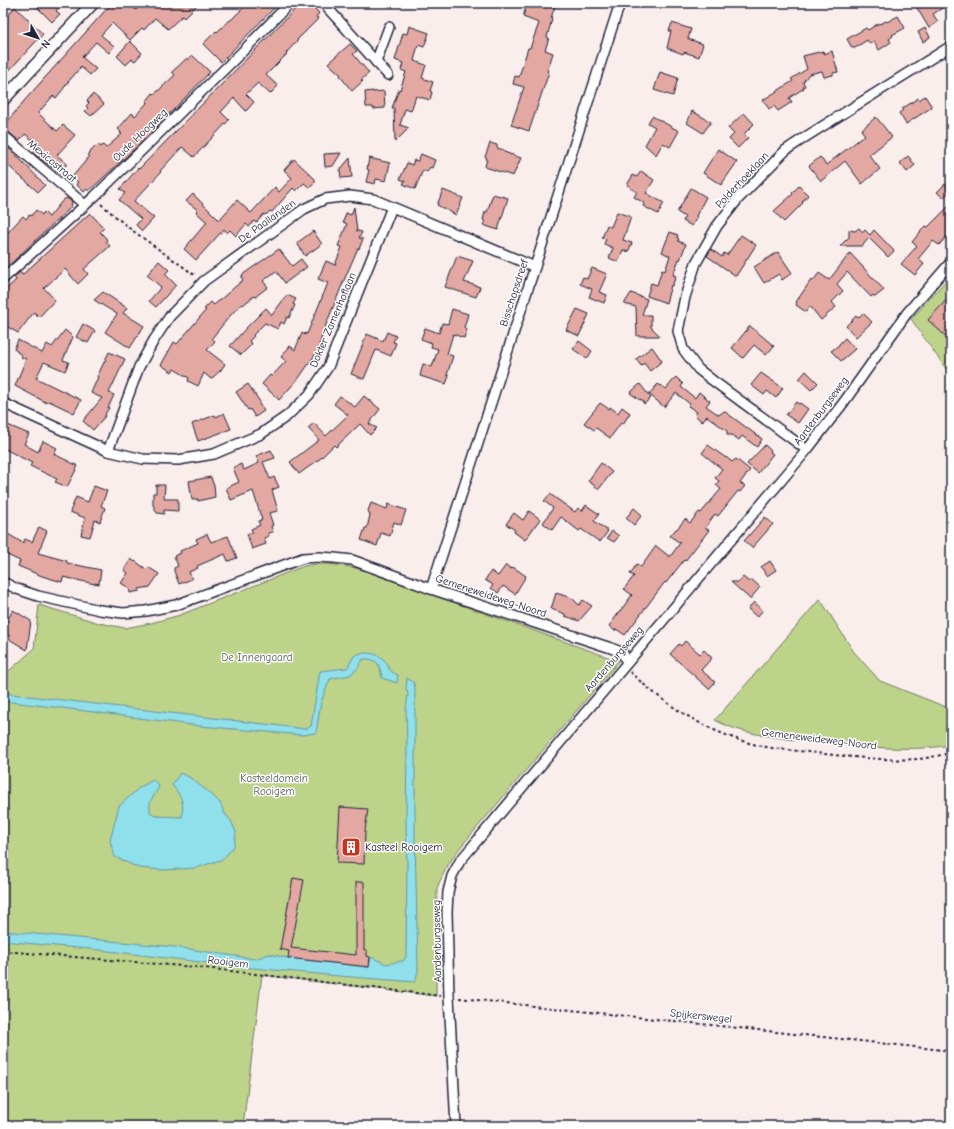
<svg xmlns="http://www.w3.org/2000/svg" width="954" height="1129" viewBox="0 0 954 1129" font-family="'Comic Neue',sans-serif">
  <rect width="100%" height="100%" fill="#f9eeec"/>
  <filter id="ink" filterUnits="userSpaceOnUse"><feTurbulence type="fractalNoise" baseFrequency=".025" numOctaves="2"/><feDisplacementMap in="SourceGraphic" scale="8" xChannelSelector="R" yChannelSelector="G"/><feConvolveMatrix kernelMatrix="1 2 1 2 8 2 1 2 1" color-interpolation-filters="sRGB"/></filter>
  <g filter="url(#ink)">
    <g fill="#bdd38a" stroke="#707a62">
      <path d="M951,275V376L911,319Z"/>
      <path d="M318,564C334,564 348,566 363,570L619,661L464,843C452,857 444,871 437,888L436,996L262,975L243,1126H3V676L34,649L39,605L99,623L125,628L151,623L180,615L304,566Z"/>
      <path d="M820,599L854,652L880,681L951,709V745C916,751 882,748 847,745C822,743 798,741 774,737C754,734 733,730 715,720Z"/>
    </g>
    <g fill="#90e0ec" stroke="#6494a5">
      <path d="M361,653C369,653 377,653 383,659C391,666 384,669 398,675L397,683L382,678C380,664 377,658 363,659L358,668L350,675L330,679L321,702L316,733L302,735L200,726L70,709L3,701V693L306,729L311,726L320,671L347,668L354,656Z"/>
      <path d="M407,678L414,683L415,689V838L418,971L415,982L339,976L242,967L100,950L3,941V931L175,947L255,959L269,954L288,958L369,967L371,957L386,964L403,961L406,957L407,867L406,821L407,746L406,710L408,694L406,688Z"/>
      <path d="M180,773L189,777L210,793L220,803L225,814L231,821L236,832L234,846L223,859L196,868L163,870L139,868L115,857L110,841L119,806L139,788L153,780L157,783L159,787L150,802V812L156,816L182,817C184,801 182,798 172,785Z"/>
    </g>
    <g fill="#e3a8a2" stroke="#22223b">
      <path d="M33,3H63L56,11L60,14L52,22Z"/>
      <path d="M112,3H129L136,10L142,3H199L184,18L182,16L168,29L155,18L144,30L142,28L130,40L112,23L101,35L114,46L109,53L96,42L82,57L96,69L90,75L81,67L68,82L64,88L56,98L53,96L38,113L57,131L63,125L75,135L57,155L67,164L59,173L33,153L39,145L25,134L19,141L3,127L24,101Z"/>
      <path d="M248,3H279L221,62L203,44L216,31L217,32L230,20H231Z"/>
      <path d="M301,3H309L319,13L316,17L318,18L317,20L297,40H298L286,53L287,54L266,75L278,86L270,94L258,83L246,94L254,102L246,111L234,98L221,112L229,120L194,157L182,147L160,171L161,172L134,201L154,218L142,231L136,225L141,219L119,200L125,193L120,189L138,168L139,169Z"/>
      <path d="M527,3H556L551,18L552,19L547,37L549,38L545,50L553,53L547,72H549L529,131L511,125L524,87L513,84L515,76L519,77L528,48H530L539,23L523,17Z"/>
      <path d="M914,3H950L933,14L938,22L929,28Z"/>
      <path d="M15,7L43,34L3,77V25L6,21L4,20Z"/>
      <path d="M898,16L905,28L892,35L893,36L889,39L891,42L879,50L874,41L870,44L867,40L855,48H852L847,39L866,28L868,30L879,23L880,24L886,21L887,22Z"/>
      <path d="M672,23L691,29L688,39L703,44L699,57L684,52L683,54L667,48L671,31H669Z"/>
      <path d="M409,26L429,33L424,47L418,45L414,61L426,65L422,78L433,82L430,91L432,92L430,100L416,96L411,111L405,109L400,125L409,128L395,142L394,108H392L399,89L400,90L406,72L401,70L403,63L395,60L403,33L407,34Z"/>
      <path d="M925,28L930,37L923,42L918,32Z"/>
      <path d="M130,41L142,53L135,61L132,59L126,65L117,56Z"/>
      <path d="M350,44L357,51L353,54L369,73L361,80L363,81L352,91L340,76L341,75L328,63Z"/>
      <path d="M823,51L824,54L832,51L838,72L833,73V75L824,77L822,71L809,74L803,82L805,86L803,87L804,88L789,98L792,102L778,111L774,106L769,109L763,100L793,81L791,79L807,69L803,56Z"/>
      <path d="M192,55L210,72L143,141L89,191L87,189L84,192L76,184L78,182L72,177L89,157L87,155L98,144L101,147L103,145L106,148L122,134L120,133L121,132L118,129L132,113L135,116L147,103L146,102L153,93L154,94L158,91L175,75L172,72L187,58L188,60Z"/>
      <path d="M660,72L678,78L673,96L654,90Z"/>
      <path d="M373,91V92L384,91L385,108L373,109V107H366L365,92Z"/>
      <path d="M93,94L104,104L91,116L85,111L88,108L86,106L89,103L87,101Z"/>
      <path d="M925,96L932,107L906,124L899,113L903,110L902,109L918,98L919,100Z"/>
      <path d="M692,111L711,122L703,133L687,123Z"/>
      <path d="M744,113L754,124L744,134L748,138L738,148L729,139L734,134L728,128Z"/>
      <path d="M652,116L679,131L670,147L663,143L656,155L645,145L655,127L648,123Z"/>
      <path d="M876,117L892,137L869,155L880,169L862,184L845,161L821,181L809,166L820,157L826,165L865,135L861,130Z"/>
      <path d="M3,143L16,155L45,185L38,192L3,161Z"/>
      <path d="M490,143L497,145V148L504,150V152L521,158L513,176L485,167L487,158L485,157Z"/>
      <path d="M718,149L737,162L721,185L703,173Z"/>
      <path d="M341,153L333,166L325,167L324,154Z"/>
      <path d="M421,154L435,160L432,168L430,167L427,172L423,170L415,189L403,184L405,181L400,179L407,163L412,165L414,160L418,161Z"/>
      <path d="M908,156L915,165L907,172L900,163Z"/>
      <path d="M350,158L352,177L341,178L340,170Z"/>
      <path d="M369,158L390,163L386,181L376,179L375,184L366,182L369,170L367,169Z"/>
      <path d="M294,159L315,179V182L310,188L304,183L296,191L293,188L272,212L270,211L266,215L264,214L256,223L254,221L249,227L246,224L236,236L230,230L227,233L224,229L196,260L184,249L207,222L196,212L198,210L186,201L193,194L219,220L237,200L251,213L275,187L279,192L292,178L284,170Z"/>
      <path d="M641,171L654,180L646,193L664,203L658,214L643,206L644,203L634,197L637,192L630,188L631,187L627,185L633,175L637,177Z"/>
      <path d="M945,184L951,190L943,198L937,192Z"/>
      <path d="M799,186L808,195L802,202L803,203L784,222L774,211L793,194L792,193Z"/>
      <path d="M691,188L706,197L696,216L697,217L692,226L683,221L685,217L677,212Z"/>
      <path d="M443,190L463,198L456,215L437,205Z"/>
      <path d="M493,194L508,198L498,230L483,225L485,221L483,220L485,212H487Z"/>
      <path d="M67,198L72,202L71,207L3,271V239L9,231L23,216L26,219L29,215L31,216L36,210L42,215L44,212L49,217L63,200Z"/>
      <path d="M951,204V232L939,245L933,241L918,259L924,264L915,275L901,264L917,246L912,242L925,226L928,227Z"/>
      <path d="M354,207L357,231L362,232L359,238L363,239L359,249L358,248L345,278L325,327L317,352L299,378L279,400L262,384L270,375L272,376L286,361L281,357L290,346L295,350L302,333L305,335V333L307,334L328,283L318,279L326,261L335,265L342,247L338,246L347,224L343,222L346,213L351,215Z"/>
      <path d="M617,212L631,217L623,240L632,243L628,252L623,250L618,262L609,258L613,248L604,244L606,239L602,238L607,225L611,227Z"/>
      <path d="M90,213L104,228L100,232L106,238L107,243L110,246L84,269L88,274L78,284L65,269L44,288L55,300L39,317L34,312L18,333L3,324V292L16,280L14,277L20,272L22,275Z"/>
      <path d="M859,228L863,232L865,230L870,235L874,230L894,251L888,257L869,238L862,246H840L849,237V230L855,231Z"/>
      <path d="M313,231L322,244L305,256L297,243Z"/>
      <path d="M670,232L678,235L677,238L679,239L678,241L686,244L680,260L679,259L673,275L676,276L672,286L671,285L666,303L647,296L651,283L657,285L662,270L665,271L670,256L662,252Z"/>
      <path d="M741,235L756,245L736,276L707,256L711,249L722,257L724,253L727,255Z"/>
      <path d="M279,249L292,266L301,259L307,267L285,283L276,271L263,281L268,287L255,297L254,296L243,305L241,304L229,317L212,338L215,341L207,350L225,364L221,370L211,379L204,373L198,386L188,381L189,378L174,369L172,372L161,365L174,342L177,344L206,310L204,309L211,302L214,305L243,280L241,277L243,276L242,275Z"/>
      <path d="M778,252L792,273L782,280L779,274L764,283L754,267Z"/>
      <path d="M850,253L884,290L875,297L873,295L871,297L847,272L837,284L843,291L832,302L836,307L821,320L810,306L806,312L796,305L797,303L796,302L811,280L813,281L819,273L829,280Z"/>
      <path d="M457,256L473,261L464,282L480,287L476,297L445,287Z"/>
      <path d="M159,261L169,270L165,274L176,285L156,307L149,301L161,287L147,275Z"/>
      <path d="M592,268L607,274L599,292L607,295L604,303L589,297L592,289L580,284L583,277L587,279Z"/>
      <path d="M103,292L127,308L123,313L144,326L130,348L105,332L117,314L94,300Z"/>
      <path d="M631,293L647,299L642,315H651V327L660,336H637L636,307L624,304Z"/>
      <path d="M287,295L296,299L293,304L295,305L289,318L287,317L284,324L281,322L278,329L265,323L253,335L254,336L249,341L252,344L241,355L230,346L246,328L266,308L272,315Z"/>
      <path d="M951,295V341L928,320Z"/>
      <path d="M452,309L468,314L464,328L467,329L464,338L453,334L447,354L453,356L447,375L449,376L446,384L420,376L423,364L432,367L438,349L431,347L432,343L421,339L425,328L439,333L442,323L448,324Z"/>
      <path d="M577,309L589,314L579,336L566,330Z"/>
      <path d="M863,313L872,322L856,337L846,326L856,316L858,318Z"/>
      <path d="M83,324L95,331L88,343L76,337Z"/>
      <path d="M750,326L774,346L766,355L754,345L743,358L732,348Z"/>
      <path d="M65,330L73,337L63,360L69,362L65,371L44,362L36,378L81,400L74,413L49,401L47,403L15,386L26,359L21,357L22,355L17,352V351L14,349L18,340L42,353L47,344L52,347Z"/>
      <path d="M387,332L396,336L393,342L396,343L391,356L376,350L364,379L351,374L367,334L383,341Z"/>
      <path d="M845,338L855,349L841,361L831,351L839,345V344Z"/>
      <path d="M579,341L592,351L587,359L573,349Z"/>
      <path d="M652,347L662,361L650,371L644,363L641,366L636,359Z"/>
      <path d="M109,352L125,359L109,393L114,395L108,408H109L105,414L106,415L93,430L83,421L102,398L91,393L98,377H97Z"/>
      <path d="M806,371L818,383L811,390L799,379Z"/>
      <path d="M761,373L783,388L776,398L767,391L764,395L751,385Z"/>
      <path d="M676,377L683,384L681,387L695,398L699,392L710,401L706,406L719,415L724,411L762,439L757,447L742,436L739,440L732,435H727V431L707,416L702,422L695,415L697,412L688,406L690,404L676,393L664,407L649,394L658,384L666,389Z"/>
      <path d="M248,384L260,402L259,404L264,411L255,417L250,409L248,410L236,392Z"/>
      <path d="M640,384L651,398L644,404L641,399L640,400L630,393Z"/>
      <path d="M340,396L355,407L364,396L380,409L369,424L377,428L370,435L360,424L336,447L334,445L321,458L299,474L290,462L319,440L308,428L314,423L326,436L348,415L334,404Z"/>
      <path d="M796,402L799,404L800,403L808,409L798,423L786,415Z"/>
      <path d="M600,403L609,409L610,407L618,413L622,407L630,413L623,424L621,423L610,438L596,428L594,430L584,423Z"/>
      <path d="M224,413L231,429L198,441L192,424L215,415L216,417Z"/>
      <path d="M3,423L29,434L24,444L38,452L43,441L57,448L54,454L78,466L67,487L55,482L57,479L30,466L32,463L3,448Z"/>
      <path d="M708,445L726,458V457L732,462L736,459L750,470L740,483L745,486L740,492L738,491L718,516L715,514L705,528L709,530L685,561L684,560L666,583L665,582L625,635L616,629L615,631L609,626L632,595L624,589L634,576L630,574L637,564L641,567L656,546L670,557L680,543L670,536L676,529H677L685,519L690,523L699,512L701,513L721,489L716,485L719,481L715,478L722,469L702,453Z"/>
      <path d="M765,445L771,451L770,452L773,454L758,473L747,464Z"/>
      <path d="M271,450L275,458L263,462L270,479L274,477L279,487L272,490L278,511L269,513L273,525L271,526L273,532L268,533L269,536L264,538L266,544L252,549L247,534L253,533L251,529L260,525L258,521L262,520L253,491L231,500L226,488L239,482L233,468L241,464L244,470L259,463L256,456Z"/>
      <path d="M601,463L612,472L599,489L588,481Z"/>
      <path d="M211,477L213,484H214L215,497L198,501V499L192,500L189,481Z"/>
      <path d="M156,485H165L164,499H178V511L164,510V514L157,513L153,505V493H156Z"/>
      <path d="M94,486L107,491L101,506L105,508L100,522L95,520L90,537L81,535L85,518L70,512L76,497L88,502Z"/>
      <path d="M550,494L575,512L578,508L582,511L586,505L599,514L594,521L608,531L600,542L581,529L579,531L561,517L552,530L543,523L553,508L544,501Z"/>
      <path d="M371,503L387,509L388,504L406,510L401,525L394,522L390,536L381,533L377,546L361,540L365,528H367L370,515L368,511Z"/>
      <path d="M634,508L642,515L634,525L626,518Z"/>
      <path d="M529,511L540,519L525,540L514,532L515,530L506,524L514,513L523,520Z"/>
      <path d="M765,517L773,524L752,548L744,541Z"/>
      <path d="M39,527L47,531L38,553L67,561V563L101,570L99,584L95,583V584L63,577L62,582L42,576L18,566L20,561L3,553V531L23,543L25,539L32,542Z"/>
      <path d="M612,531L619,536L614,542L607,538Z"/>
      <path d="M207,534L211,542L228,536L237,558L228,561L225,554L197,566L198,568L189,572L192,579L179,584L174,571V568L178,566L174,556L181,553L180,551L198,543L196,539Z"/>
      <path d="M131,559L135,562V561L146,569L148,567L159,574L150,587L139,589L140,591L130,593L129,588L121,583L128,573L124,570Z"/>
      <path d="M770,561L776,570L767,576L761,567Z"/>
      <path d="M506,565L511,569L513,567L526,576L515,594L503,586L498,593L491,588L493,585L485,580L491,571L498,576Z"/>
      <path d="M743,577L749,582L751,579L760,587L750,599L731,582H739Z"/>
      <path d="M556,593L572,598L579,605L583,600L592,606L579,621L565,616V614L551,609Z"/>
      <path d="M754,602L763,610L757,617L748,609Z"/>
      <path d="M13,610L31,621L27,650L9,639L10,636L3,633V628Z"/>
      <path d="M685,641L700,654L704,650L712,658L701,670L715,682L709,689L670,654L679,644L681,646Z"/>
      <path d="M340,807L368,809L365,831L364,864L337,863Z"/>
      <path d="M293,878L304,880L291,948L356,955V882H364V950H367V956L370,957L369,967L288,958L289,951L280,949Z"/>
    </g>
    <g fill="none" stroke-linecap="round" stroke-linejoin="round">
      <g stroke="#22223b" stroke-width="12">
        <g id="minor">
          <path d="M323,3L388,75"/>
          <path d="M376,62L389,27"/>
          <path d="M3,135L85,205"/>
          <path d="M3,279L94,197L246,48L290,3"/>
          <path d="M3,403L108,451L143,459L178,460L214,454L261,434L287,416L309,395L328,367L392,207"/>
          <path d="M807,450L712,380L698,369L683,349L678,331L685,297L696,263L717,226L738,199L786,150L807,136L951,46"/>
          <path d="M108,451L139,367L154,340L170,316L204,281L304,209L325,199L350,196L373,199L535,267"/>
          <path d="M3,582L17,589L38,596L100,610L123,613L146,611L176,605L303,558L319,557L334,558L352,560L407,580L431,589L611,648L623,653L627,663"/>
          <path d="M431,589L620,3"/>
          <path d="M456,1126L449,997L447,912L448,892L452,876L460,861L807,450L844,402L907,313L951,262"/>
        </g>
      </g>
      <g stroke="#22223b" stroke-width="14">
        <path id="tertiary" d="M3,100L93,3"/>
      </g>
      <g stroke="#22223b" stroke-width="2" stroke-dasharray="3 3" stroke-linecap="butt">
        <path d="M101,204L129,228L196,276"/>
        <path d="M630,672C667,707 712,735 761,746C780,750 804,751 824,754C854,757 889,761 918,759C929,758 940,755 951,753"/>
        <path d="M3,951L205,968L441,996"/>
        <path d="M459,998L888,1044L951,1051"/>
      </g>
      <use href="#minor" stroke="#fff" stroke-width="9"/>
      <use href="#tertiary" stroke="#fff" stroke-width="11"/>
    </g>
  </g>
  <defs>
    <g id="building-square" transform="scale(1)"><rect x="-9" y="-9" width="18" height="18" rx="4" fill="#c8321e" stroke="#fff"/><path d="M-4-6H4V6H1V3H-1V6H-4ZM-2.5-4.3h1.7v1.8h-1.7ZM.8-4.3h1.7v1.8H.8ZM-2.5-1h1.7V.8h-1.7ZM.8-1h1.7V.8H.8Z" fill="#fff"/></g>
  </defs>
  <g fill-rule="evenodd">
    <use href="#building-square" x="351" y="847"/>
  </g>
  <g text-anchor="middle" dominant-baseline="central" stroke-width="3" stroke-linejoin="round" paint-order="stroke">
    <g font-size="11" fill="#22223b" stroke="#fff">
      <text transform="translate(140 135) rotate(-44)">Oude Hoogweg</text>
      <text transform="translate(52 161) rotate(40)">Mexicostraat</text>
      <text transform="translate(742 180) rotate(-47)">Polderhoeklaan</text>
      <text transform="translate(267 221) rotate(-35)">De Paallanden</text>
      <text transform="translate(514 293) rotate(-72)">Bisschopsdreef</text>
      <text transform="translate(333 320) rotate(-67)">Dokter Zamenhoflaan</text>
      <text transform="translate(821 411) rotate(-53)">Aardenburgseweg</text>
      <text transform="translate(491 596) rotate(18)">Gemeneweideweg-Noord</text>
      <text transform="translate(614 659) rotate(-49)">Aardenburgseweg</text>
      <text transform="translate(819 739) rotate(7)">Gemeneweideweg-Noord</text>
      <text transform="translate(437 941) rotate(-91)">Aardenburgseweg</text>
      <text transform="translate(228 962) rotate(7)">Rooigem</text>
      <text transform="translate(701 1016) rotate(6)">Spijkerswegel</text>
    </g>
    <g font-size="11" fill="#586057" stroke="#fff">
      <text x="257" y="657">De Innengaard</text>
      <text x="274" y="778">Kasteeldomein<tspan x="274" dy="13">Rooigem</tspan></text>
    </g>
    <g font-size="11" fill="#22223b" stroke="#fff" text-anchor="start">
      <text x="365" y="847">Kasteel Rooigem</text>
    </g>
  </g>
  <rect width="954" height="1129" fill="none" stroke="#fff" stroke-width="16"/>
  <rect x="8" y="8" width="938" height="1113" fill="none" stroke="#22223b" stroke-width="1.5" filter="url(#ink)"/>
  <g transform="translate(38 38) rotate(129)" stroke="#ffffff" stroke-width="3" paint-order="stroke">
  <path d="M0-3L7 15L0 10L-7 15Z" fill="#22223b"/>
  <text y="-6" font-size="11" font-weight="bold" text-anchor="middle" fill="#22223b">N</text>
  </g>
</svg>
